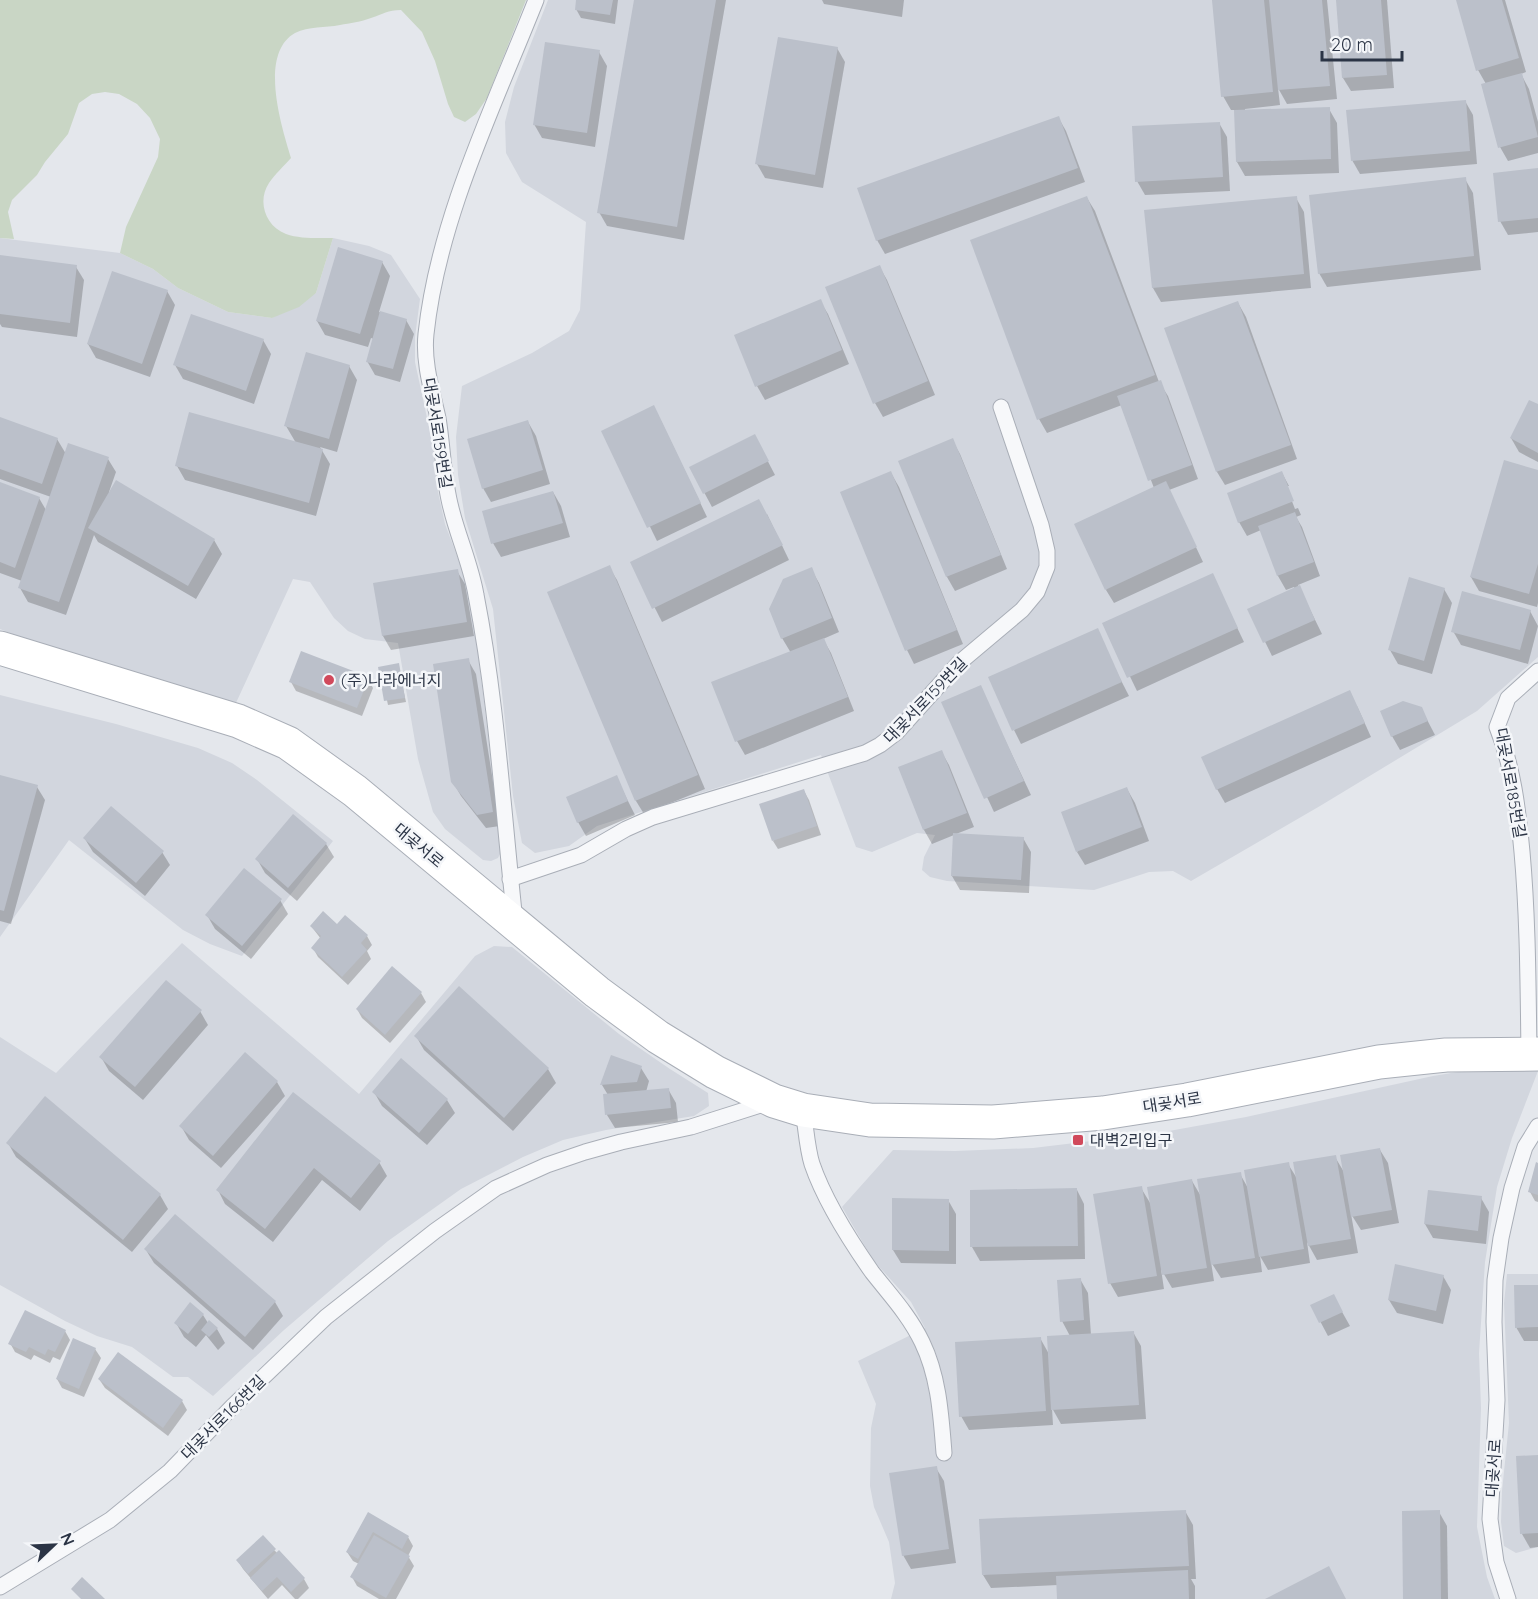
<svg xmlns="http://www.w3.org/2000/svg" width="1538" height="1599" viewBox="0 0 1538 1599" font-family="Quicksand,'Noto Sans KR',sans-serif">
  <rect width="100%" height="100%" fill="#e4e7ec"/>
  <g fill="#d2d6de">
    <path d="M548,0H1538V657L1477,711L1320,806L1191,881L1173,871L1149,872L1094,890L947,881L930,877L922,870L924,857L935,835L917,833L872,852L856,847L821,755L597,826L569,846L535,853L522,843L513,796L493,609L465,518L458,475L456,437L462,386L532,353L569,331L580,310L586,222L522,182L506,153L505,122L514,87Z"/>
    <path d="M0,238L120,253L153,269L178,288L228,312L272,318L316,293L333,238L369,246L391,255L420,299L415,337V362L432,441L438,492L445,524L459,561L468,591L478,652L502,850L498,858L491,861L483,860L445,829L433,812L418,759L398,643L365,639L348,631L334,618L310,582L293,579L235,705L27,640L0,629Z"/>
    <path d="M0,695L116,724L198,748L232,763L257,780L333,841L242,956L210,944L183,930L69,840L0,937Z"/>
    <path d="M182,943L359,1094L475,956L494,946L512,947L619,1034L670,1069L708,1093L709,1106L694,1116L606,1130L563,1140L523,1157L461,1189L388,1241L284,1330L213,1396L188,1377H173L132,1347L97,1336L65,1321L0,1285V1037L56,1073Z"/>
    <path d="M1470,1070L1538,1071L1512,1138L1497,1187L1485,1262L1479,1353L1481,1408L1477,1527L1487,1577L1495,1599H891L895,1583L889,1542L874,1507L870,1486L871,1428L876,1404L858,1361L925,1328L911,1302L873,1260L842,1207L893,1150L955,1151L1033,1148L1158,1133L1246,1117L1433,1076Z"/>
    <path d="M1507,1274H1538V1547L1516,1553L1504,1546L1501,1522L1502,1491L1509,1423L1504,1303Z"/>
  </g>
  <path fill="#c9d6c5" d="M0,0H526L487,98L476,114L465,122L454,117L448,104L435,61L422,32L401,10C387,10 384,14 371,18C361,22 350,23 340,25C325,28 309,26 295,33C258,54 282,128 291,158C284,166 275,174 269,183C257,201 265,226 286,234C300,239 318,238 333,238L316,293L299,307L272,318L228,312L178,288L153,269L120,253L126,227L158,157L160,139L150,118L137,104L119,94L105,92L92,94L79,103L68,134L45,162L37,175L12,200L8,212L14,239L0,238Z"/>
  <g fill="#0003">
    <path d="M578,0H618L615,24L581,18L576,9Z"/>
    <path d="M636,0H726L684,240L607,226L599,212Z"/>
    <path d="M822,0H904L902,17L824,4Z"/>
    <path d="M1213,0H1327L1337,99L1287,104L1278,88L1280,105L1245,109V111L1329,109L1337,123L1339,173L1245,176L1237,162L1236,110H1231L1223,96Z"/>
    <path d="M1337,0H1387L1394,88L1351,91L1343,78Z"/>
    <path d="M1458,0H1505L1526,72L1521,74L1529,89L1538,122V153L1508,161L1500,147L1486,84L1478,70Z"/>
    <path d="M837,48L845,62L823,188L765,178L757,164Z"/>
    <path d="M599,52L607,66L595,147L542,138L534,124Z"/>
    <path d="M1465,101L1473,115L1477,164L1360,174L1352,160Z"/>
    <path d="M1058,117L1066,131L1085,182L885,254L877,240Z"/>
    <path d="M1219,123L1227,137L1230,191L1145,195L1137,181Z"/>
    <path d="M1538,170V232L1508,235L1500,221Z"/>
    <path d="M1465,179L1473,193L1481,270L1327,287L1319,273Z"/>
    <path d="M1087,198L1095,211L1159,382L1168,396L1198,479L1169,490L1203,562L1114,603L1106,590L1154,488L1122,405L1047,433L1039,419L972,241Z"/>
    <path d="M1296,198L1304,212L1311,288L1161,302L1153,288L1146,212Z"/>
    <path d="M382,262L390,276L379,312L406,320L414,334L400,382L375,375L367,361L374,339L371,338L368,347L325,335L317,321Z"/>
    <path d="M0,266L76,267L84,280L77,337L2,327L0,324Z"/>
    <path d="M879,266L887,280L935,395L883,417L875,403Z"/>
    <path d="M167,291L175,305L150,377L96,358L88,344Z"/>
    <path d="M820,301L828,314L849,364L765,400L757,386Z"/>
    <path d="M1238,303L1246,317L1297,459L1225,485L1217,472Z"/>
    <path d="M263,340L271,354L254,404L183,379L175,365Z"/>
    <path d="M349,366L357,380L337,452L320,447L330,464L316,516L185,480L177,466L296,443L286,426Z"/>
    <path d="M1538,406V462L1519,452L1511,438Z"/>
    <path d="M0,419L57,439L66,454L108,459L116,472L109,492L214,540L222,554L196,599L98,542L94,535L66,615L28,602L20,588L22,581L0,573V486L39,498L46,510L51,497L0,479Z"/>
    <path d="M661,421L707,517L657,541L603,431Z"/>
    <path d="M528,422L536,436L550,484L491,502L483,488Z"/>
    <path d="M952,440L960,454L1007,569L955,591L947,577L900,462Z"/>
    <path d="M762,450L775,475L712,507L691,468Z"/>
    <path d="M1538,472V603L1537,607L1479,591L1471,577Z"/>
    <path d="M891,473L899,487L963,644L914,664L907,650L842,493Z"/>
    <path d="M1282,473L1289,486H1286L1295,509L1298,508L1301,515L1296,517L1302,527L1320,576L1298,585L1322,634L1272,656L1249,609L1295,589L1294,587L1286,590L1278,576L1261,530L1247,536L1239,522Z"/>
    <path d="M553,492L561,506L570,537L501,557L493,543Z"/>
    <path d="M767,514L789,560L662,622L632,563Z"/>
    <path d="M609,567L617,580L705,789L644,814L636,801Z"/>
    <path d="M811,569L819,583L839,632L823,639L831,653L854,711L745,755L737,741L713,683L791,653L782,638Z"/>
    <path d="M457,571L465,584L474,636L391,650L383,636L375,585Z"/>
    <path d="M1212,575L1244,642L1137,691L1104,623Z"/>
    <path d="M1444,589L1452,603L1432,674L1398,664L1390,650Z"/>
    <path d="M1530,611L1538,626L1528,664L1461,645L1453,631Z"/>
    <path d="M1102,643L1129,696L1021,744L1014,730Z"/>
    <path d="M468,660L476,674L500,826L486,828L461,796L453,782Z"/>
    <path d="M398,665L406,702L388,705L380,668Z"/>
    <path d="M368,679L373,688L362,716L296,691L291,682Z"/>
    <path d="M980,687L1031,795L994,812L943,703Z"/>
    <path d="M1357,706L1371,737L1225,803L1217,789Z"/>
    <path d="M1421,708L1435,735L1400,750L1392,736Z"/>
    <path d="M941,751L949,765L974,827L956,834L1023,838L1031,852L1029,893L960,890L952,876L954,835L932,844L924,830L900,768Z"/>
    <path d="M0,776L37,787L45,800L11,924L0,921Z"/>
    <path d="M616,777L635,815L586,836L578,822Z"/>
    <path d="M1127,789L1135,803L1149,841L1085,865L1077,852Z"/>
    <path d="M804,791L809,800L821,835L778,849L773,841Z"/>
    <path d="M85,839L162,852L170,865L145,896L93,852Z"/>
    <path d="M326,844L334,857L297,901L265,873L257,859Z"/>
    <path d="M280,900L288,914L251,959L215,929L207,915Z"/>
    <path d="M346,917L367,936L372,945L367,951L371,959L348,985L318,957L313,948L321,939L311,926H337Z"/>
    <path d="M421,993L426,1002L390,1043L362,1018L357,1009Z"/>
    <path d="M200,1011L208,1025L143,1100L109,1071L101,1057Z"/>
    <path d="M416,1036L548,1069L556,1083L513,1131L424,1050Z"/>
    <path d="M245,1054L277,1082L285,1096L221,1168L189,1140L181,1126Z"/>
    <path d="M611,1057L641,1068L649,1081L646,1092L668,1089L676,1103L678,1122L615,1128L607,1115L608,1095L602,1085Z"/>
    <path d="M374,1092L447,1100L455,1113L427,1145L382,1106Z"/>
    <path d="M293,1094L379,1162L387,1176L360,1211L322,1180L273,1242L225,1204L218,1190Z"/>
    <path d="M8,1143L160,1195L168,1209L132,1252L16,1157Z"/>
    <path d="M1380,1150L1388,1163L1399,1223L1361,1230L1351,1214L1358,1253L1317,1260L1307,1242L1310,1263L1268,1270L1260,1256L1262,1272L1221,1278L1211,1262L1214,1281L1172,1288L1161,1269L1164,1289L1118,1297L1110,1283L1141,1188L1152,1206L1192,1181L1202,1198L1240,1174L1248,1188L1288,1164L1298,1180L1335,1157L1344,1172Z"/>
    <path d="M1538,1164V1202L1535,1201L1530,1192Z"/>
    <path d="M1077,1190L1084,1204L1085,1259L980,1261L972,1247Z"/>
    <path d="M1481,1198L1489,1212L1486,1244L1433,1238L1425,1224Z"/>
    <path d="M948,1200L956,1214V1264L901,1263L893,1250Z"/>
    <path d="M146,1250L275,1302L283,1316L253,1350L154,1263Z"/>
    <path d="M1443,1276L1451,1290L1443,1324L1397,1313L1389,1300Z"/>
    <path d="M1080,1279L1088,1293L1091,1335L1133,1332L1141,1346L1146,1419L1061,1424L1052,1408L1053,1425L969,1430L961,1416L1040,1338L1049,1354L1070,1336L1062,1321Z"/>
    <path d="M1538,1286V1341H1524L1516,1327Z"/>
    <path d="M1312,1306L1341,1310L1350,1326L1328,1336Z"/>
    <path d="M203,1315L208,1323L209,1322L217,1329L225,1343L218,1350L206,1335L196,1347L184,1337L176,1323Z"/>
    <path d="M65,1331L70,1340L60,1360L53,1357L50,1363L34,1355L31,1360L15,1352L10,1343Z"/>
    <path d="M95,1349L101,1358L84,1397L62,1388L57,1379Z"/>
    <path d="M99,1379L182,1401L187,1410L168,1436L105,1388Z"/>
    <path d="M1538,1456V1547L1530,1548L1522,1534Z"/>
    <path d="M936,1468L944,1481L956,1563L911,1569L903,1555Z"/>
    <path d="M1185,1511L1193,1525L1196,1579H1191L1195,1586V1599H1059L1058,1585L991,1588L983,1575Z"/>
    <path d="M1439,1512L1447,1526L1448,1599H1405Z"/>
    <path d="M369,1514L408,1537L413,1546L408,1556L414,1566L396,1599H379L357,1586L352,1577L359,1564L353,1561L347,1552Z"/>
    <path d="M274,1550L304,1579L309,1588L298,1599H295L282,1585L268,1599L243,1569L238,1561Z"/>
  </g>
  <g fill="#bbc0ca">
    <path d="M576,0H613L610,15L575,10Z"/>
    <path d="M634,0H716L677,227L597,213Z"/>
    <path d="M1212,0H1264L1273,92L1221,97Z"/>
    <path d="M1269,0H1322L1330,86L1278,90Z"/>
    <path d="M1336,0H1381L1387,75L1342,78Z"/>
    <path d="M1456,0H1502L1519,58L1476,71Z"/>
    <path d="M778,37L838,47L815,175L755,164Z"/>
    <path d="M545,42L600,50L587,133L533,125Z"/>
    <path d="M1522,73L1538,137L1498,148L1481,84Z"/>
    <path d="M1466,100L1470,151L1351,161L1346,110Z"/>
    <path d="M1330,107L1331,159L1236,162L1234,110Z"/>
    <path d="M1059,116L1078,168L876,241L857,188Z"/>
    <path d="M1220,122L1223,177L1135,182L1132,126Z"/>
    <path d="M1538,168V218L1498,222L1493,173Z"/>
    <path d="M1466,177L1474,256L1318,274L1309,195Z"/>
    <path d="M1087,196L1155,375L1037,420L970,240Z"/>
    <path d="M1297,196L1304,274L1152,288L1144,210Z"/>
    <path d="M338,247L383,261L360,334L316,321Z"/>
    <path d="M0,255L77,265L70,323L0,314Z"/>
    <path d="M880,265L928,381L873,404L825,287Z"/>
    <path d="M112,271L168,290L142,364L87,344Z"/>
    <path d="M821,299L842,350L755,387L734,335Z"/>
    <path d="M1238,301L1291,445L1216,472L1164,328Z"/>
    <path d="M380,311L407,319L393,369L366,362Z"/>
    <path d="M191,314L264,339L246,391L173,365Z"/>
    <path d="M306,352L350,365L329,439L284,426Z"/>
    <path d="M1161,380L1192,465L1148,481L1117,396Z"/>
    <path d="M1529,400L1538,404V453L1510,438Z"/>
    <path d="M654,405L701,503L647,528L601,431Z"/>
    <path d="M189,412L323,449L309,503L175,466Z"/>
    <path d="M0,417L58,438L42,484L0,469Z"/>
    <path d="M528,420L543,470L482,489L467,439Z"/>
    <path d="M755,434L769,461L703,494L689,467Z"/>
    <path d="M953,438L1001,555L946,577L898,461Z"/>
    <path d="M68,443L109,457L59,602L18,588Z"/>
    <path d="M1504,460L1538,470V564L1529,594L1470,577Z"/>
    <path d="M891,471L957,630L905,651L840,492Z"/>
    <path d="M1282,471L1294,501L1238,523L1227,493Z"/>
    <path d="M116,480L215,539L188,586L88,528Z"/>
    <path d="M1166,481L1197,547L1105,590L1074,524Z"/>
    <path d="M0,482L40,497L15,568L0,562Z"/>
    <path d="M553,491L563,523L491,544L482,511Z"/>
    <path d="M759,499L783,545L652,609L630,562Z"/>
    <path d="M1295,512L1314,562L1277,576L1258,526Z"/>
    <path d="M610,565L698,775L635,801L547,592Z"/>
    <path d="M812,567L832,618L781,639L769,609L783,579Z"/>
    <path d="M458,569L467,622L382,636L373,583Z"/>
    <path d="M1213,573L1238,628L1127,678L1102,623Z"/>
    <path d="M1409,577L1445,588L1424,661L1388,650Z"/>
    <path d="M1300,585L1315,620L1263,643L1247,609Z"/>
    <path d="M1462,591L1531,610L1520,650L1451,632Z"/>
    <path d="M1098,628L1122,682L1012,731L988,677Z"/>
    <path d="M824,638L848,697L735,742L711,682Z"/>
    <path d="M301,651L369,677L357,708L289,682Z"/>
    <path d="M469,658L493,812L477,815L451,782L433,664Z"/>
    <path d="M399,663L405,698L384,701L378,667Z"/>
    <path d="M981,685L1024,781L984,799L941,702Z"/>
    <path d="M1350,690L1365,723L1216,790L1201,757Z"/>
    <path d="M1403,701L1422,707L1428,721L1391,737L1380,711Z"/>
    <path d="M942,750L967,813L923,830L898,767Z"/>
    <path d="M0,775L38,785L4,911L0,910Z"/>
    <path d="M617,775L628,801L577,823L566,797Z"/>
    <path d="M1127,787L1142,827L1076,852L1061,812Z"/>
    <path d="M804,789L817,826L772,841L759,804Z"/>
    <path d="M111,806L164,851L136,883L83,838Z"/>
    <path d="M293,814L327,843L288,888L255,859Z"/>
    <path d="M953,833L1024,837L1021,880L951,876Z"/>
    <path d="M244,868L282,899L242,946L205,915Z"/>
    <path d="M323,911L337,924L345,915L368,935L361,943L367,950L342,977L311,948L321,936L310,926Z"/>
    <path d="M392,966L422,992L385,1035L356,1009Z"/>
    <path d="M166,980L202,1010L135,1087L99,1057Z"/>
    <path d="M459,986L549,1068L504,1118L414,1036Z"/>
    <path d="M245,1052L278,1081L213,1156L179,1126Z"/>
    <path d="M611,1055L642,1066L637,1082L600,1085Z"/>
    <path d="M401,1058L448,1099L419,1133L372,1092Z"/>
    <path d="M669,1088L671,1108L605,1115L603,1094Z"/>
    <path d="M293,1092L381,1161L351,1198L314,1168L265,1229L216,1190Z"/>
    <path d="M45,1096L161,1194L123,1240L6,1143Z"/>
    <path d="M1380,1148L1392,1210L1351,1217L1340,1155Z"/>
    <path d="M1336,1155L1351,1239L1308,1246L1293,1162Z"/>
    <path d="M1289,1162L1304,1249L1259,1257L1244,1170Z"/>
    <path d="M1536,1162L1538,1163V1195L1528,1192Z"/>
    <path d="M1241,1172L1255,1258L1211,1265L1197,1179Z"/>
    <path d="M1192,1179L1207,1268L1162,1275L1147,1187Z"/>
    <path d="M1142,1186L1157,1276L1108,1284L1093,1194Z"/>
    <path d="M1077,1188L1078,1246L970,1247V1190Z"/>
    <path d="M1428,1190L1482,1196L1478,1231L1424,1224Z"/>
    <path d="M892,1198L949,1199V1251L892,1250Z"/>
    <path d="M175,1214L276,1301L245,1337L144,1249Z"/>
    <path d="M1395,1264L1444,1275L1436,1311L1388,1300Z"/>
    <path d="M1081,1278L1084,1320L1060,1322L1057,1280Z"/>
    <path d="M1514,1285H1538V1327L1515,1328Z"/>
    <path d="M1334,1294L1343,1312L1319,1323L1310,1305Z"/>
    <path d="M190,1302L204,1314L188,1334L174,1323Z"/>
    <path d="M25,1310L66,1330L55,1352L48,1349L45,1355L29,1347L26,1352L8,1344Z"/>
    <path d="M209,1320L218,1328L209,1337L201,1330Z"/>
    <path d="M1134,1331L1139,1405L1051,1410L1047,1336Z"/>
    <path d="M1041,1337L1046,1411L959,1417L955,1342Z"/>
    <path d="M73,1338L96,1348L79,1389L56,1379Z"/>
    <path d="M118,1352L183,1400L163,1428L98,1379Z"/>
    <path d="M1538,1455V1533L1520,1534L1516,1456Z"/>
    <path d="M937,1466L949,1549L902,1556L889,1473Z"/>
    <path d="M1186,1510L1189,1566L982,1575L979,1519Z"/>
    <path d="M1440,1510L1441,1599H1403L1402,1511Z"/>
    <path d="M368,1512L409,1536L402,1549L373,1532L358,1559L346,1552Z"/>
    <path d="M263,1535L276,1549L248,1574L236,1560Z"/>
    <path d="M374,1535L410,1556L386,1598L350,1577Z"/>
    <path d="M279,1550L305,1578L291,1592L277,1577L262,1591L250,1578Z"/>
    <path d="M1329,1566L1346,1599H1265Z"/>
    <path d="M1188,1570L1189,1599H1057L1056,1576Z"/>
    <path d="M82,1577L105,1599H81L71,1589Z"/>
  </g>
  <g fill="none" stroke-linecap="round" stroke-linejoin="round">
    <g stroke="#a9aeb7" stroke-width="17">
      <g id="lane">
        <path d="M510,879L581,855L626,829L653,817L865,753L880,745L897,732L959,663L1022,610L1037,592L1047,567V551L1041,525L1001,407"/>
        <path d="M515,921C503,812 497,702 476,595C471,565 458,537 451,508C443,478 443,448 438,418C432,391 423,362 426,334C438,220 494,106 536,0"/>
        <path d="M1529,1053C1528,986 1528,919 1522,852C1518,809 1513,767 1497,727L1508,698L1538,671"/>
        <path d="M803,1110C806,1128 807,1148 812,1164C824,1199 851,1242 872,1272C890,1295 909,1315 922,1342C939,1377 941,1416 944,1453"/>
        <path d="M0,1587L110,1520L170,1471L232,1407L326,1317L435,1231L496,1188L547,1165L585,1152L621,1142L691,1127L770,1102"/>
        <path d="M1508,1599L1496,1562L1490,1519L1497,1400L1494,1322L1495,1280L1501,1238L1512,1188L1525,1147L1538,1126"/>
      </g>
    </g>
    <g stroke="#a9aeb7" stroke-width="35">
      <path id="secondary" d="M0,648L238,721L288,743L355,791L597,992L658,1037L715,1072L774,1101L803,1110L870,1120L993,1122L1103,1113L1187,1100L1379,1062L1446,1055L1538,1054"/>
    </g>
    <use href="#lane" stroke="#f7f8fa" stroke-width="15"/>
    <use href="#secondary" stroke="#fff" stroke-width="33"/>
  </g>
  <g fill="#d1495b" stroke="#f4f6f9" stroke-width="2">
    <circle cx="329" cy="680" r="6"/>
    <rect x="1072" y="1134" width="12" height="12" rx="3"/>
  </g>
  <g text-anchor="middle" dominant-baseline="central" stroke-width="5" stroke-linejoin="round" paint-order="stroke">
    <g font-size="16" fill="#2b3445" stroke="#f4f6f9">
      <text transform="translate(438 433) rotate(81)">대곶서로159번길</text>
      <text transform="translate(925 700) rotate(-46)">대곶서로159번길</text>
      <text transform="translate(1511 783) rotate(80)">대곶서로185번길</text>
      <text transform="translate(419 845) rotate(40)">대곶서로</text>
      <text transform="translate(1172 1102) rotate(-9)">대곶서로</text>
      <text transform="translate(223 1417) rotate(-45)">대곶서로166번길</text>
      <text transform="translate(1493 1468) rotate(-86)">대곶서로</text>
    </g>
    <g font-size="16" fill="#2b3445" stroke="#f4f6f9" text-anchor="start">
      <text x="341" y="680">(주)나라에너지</text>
      <text x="1090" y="1140">대벽2리입구</text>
    </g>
  </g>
  <g transform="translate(54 1545) rotate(67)" stroke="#f4f6f9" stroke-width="4.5" paint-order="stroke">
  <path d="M0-4.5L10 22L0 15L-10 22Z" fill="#2b3445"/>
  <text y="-9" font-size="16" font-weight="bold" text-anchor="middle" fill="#2b3445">N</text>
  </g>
  <path d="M1322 51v9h80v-9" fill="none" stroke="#2b3445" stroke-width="3"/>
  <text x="1331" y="51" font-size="18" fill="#2b3445" stroke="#f4f6f9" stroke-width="4.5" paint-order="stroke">20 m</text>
</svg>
